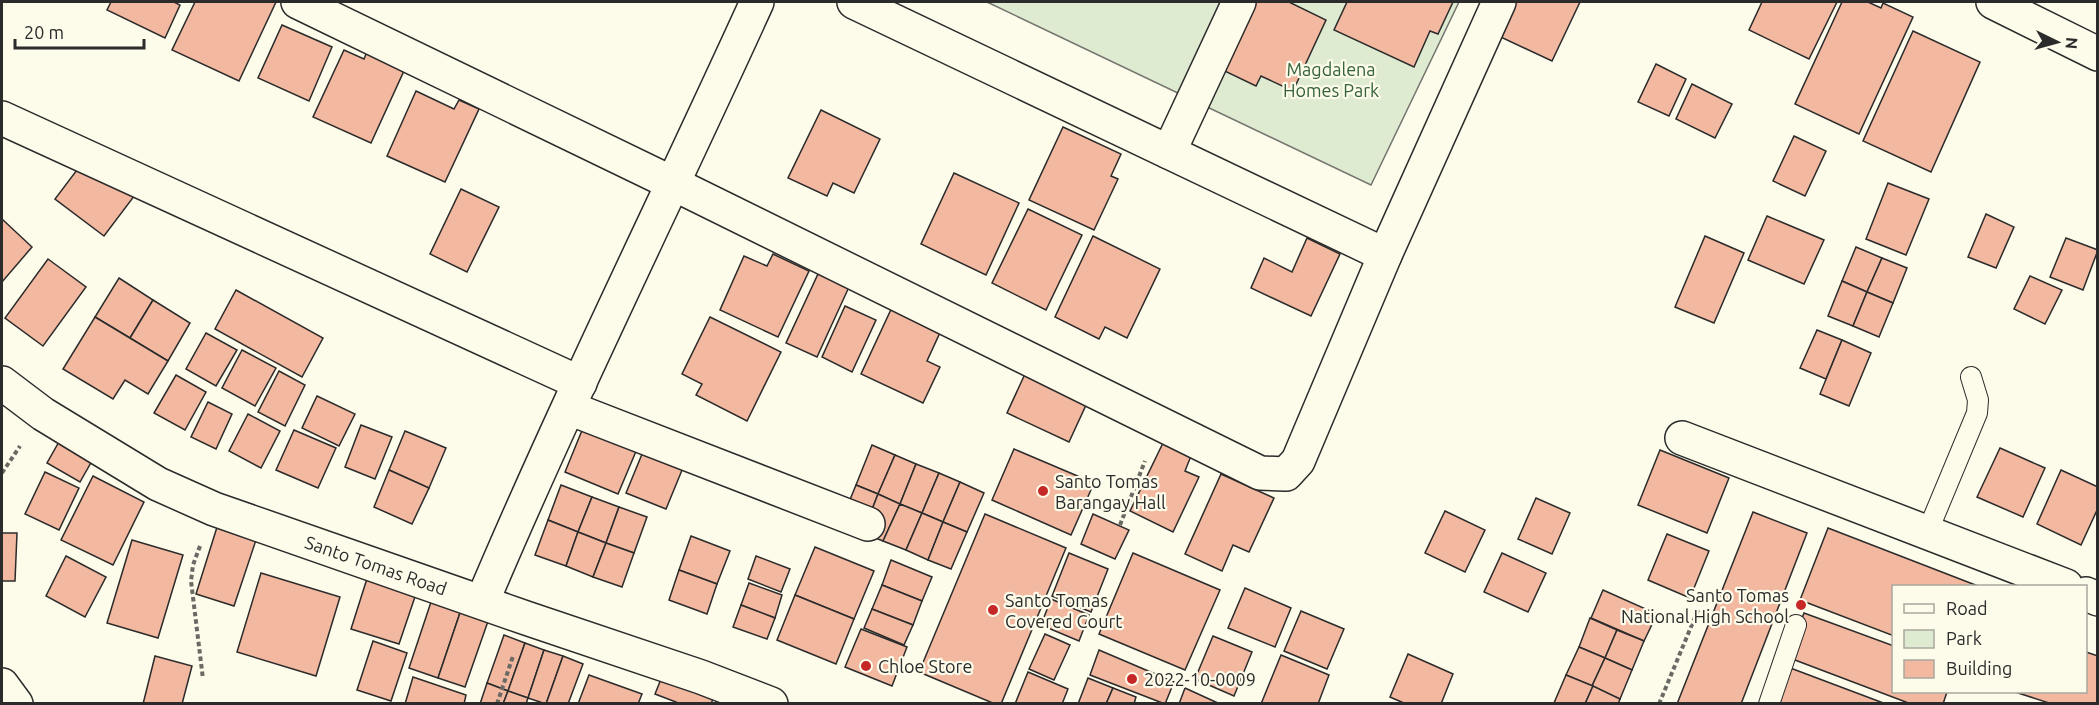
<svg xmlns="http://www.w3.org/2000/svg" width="2099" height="705" viewBox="0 0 2099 705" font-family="Ubuntu,sans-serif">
  <rect width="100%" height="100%" fill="#fdfbea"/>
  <path fill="#deebd1" stroke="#74746e" stroke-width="1.5" d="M987,2H1459L1371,185Z"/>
  <g fill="#f2b8a0" stroke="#2b2b2b" stroke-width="1.5">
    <path d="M111,2H174L180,5L165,38L107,10Z"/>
    <path d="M195,2H276L239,81L172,50Z"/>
    <path d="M1240,2H1289L1326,20L1293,91L1261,76L1256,86L1210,64Z"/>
    <path d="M1347,2H1453L1438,34L1430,31L1414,67L1334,30Z"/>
    <path d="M1507,2H1580L1552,61L1492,33Z"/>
    <path d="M1762,2H1837L1809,59L1749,30Z"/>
    <path d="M1842,2H1868L1881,8L1883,3L1913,17L1859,134L1795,104Z"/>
    <path d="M282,25L332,47L309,101L258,78Z"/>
    <path d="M1913,31L1980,62L1931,172L1863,141Z"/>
    <path d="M370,44L408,62L371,143L313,117L344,50L364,59Z"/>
    <path d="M1656,64L1686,79L1669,116L1638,102Z"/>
    <path d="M1692,84L1732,104L1715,138L1676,119Z"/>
    <path d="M416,91L454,109L459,100L479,109L445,182L387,156Z"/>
    <path d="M821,110L880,139L854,193L833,183L827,196L788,178Z"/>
    <path d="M1063,127L1121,154L1111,176L1118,179L1094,230L1029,200Z"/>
    <path d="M1794,136L1826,151L1805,196L1773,181Z"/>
    <path d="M86,158L135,195L104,236L55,199Z"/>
    <path d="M954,173L1019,203L986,275L921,244Z"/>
    <path d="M1888,183L1929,199L1906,255L1866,239Z"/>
    <path d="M461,189L499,207L467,272L430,254Z"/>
    <path d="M1028,209L1082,235L1046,310L992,283Z"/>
    <path d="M1986,214L2014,227L1996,268L1968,257Z"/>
    <path d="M1767,216L1824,240L1804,284L1748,260Z"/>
    <path d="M2,219L32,247L2,282Z"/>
    <path d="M1093,236L1160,269L1127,338L1105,327L1099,339L1055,317Z"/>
    <path d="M1705,236L1744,253L1714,323L1675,307Z"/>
    <path d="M1307,238L1340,254L1311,316L1251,288L1264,258L1292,272Z"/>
    <path d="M2066,238L2098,250L2083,290L2050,277Z"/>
    <path d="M1856,247L1882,258L1867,292L1842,281Z"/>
    <path d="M773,254L809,271L778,337L720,310L744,256L767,266Z"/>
    <path d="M1882,258L1907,268L1893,303L1867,292Z"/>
    <path d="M48,259L86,287L43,346L5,318Z"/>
    <path d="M818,274L849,287L817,357L786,343Z"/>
    <path d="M2030,276L2062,290L2045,324L2014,309Z"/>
    <path d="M119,278L153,300L130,338L95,317Z"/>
    <path d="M1842,281L1867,292L1853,326L1828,316Z"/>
    <path d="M236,290L323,338L302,377L215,329Z"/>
    <path d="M1867,292L1893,303L1879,337L1853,326Z"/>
    <path d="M153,300L190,323L168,361L130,338Z"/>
    <path d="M894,303L943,326L927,361L940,367L923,403L861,374Z"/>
    <path d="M845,306L876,320L852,372L822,357Z"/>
    <path d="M95,317L168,361L148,394L125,380L113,399L63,369Z"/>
    <path d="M710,317L781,352L747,421L696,395L702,384L682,374Z"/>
    <path d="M1817,330L1842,340L1826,379L1800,368Z"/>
    <path d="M206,333L237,350L216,386L186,369Z"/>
    <path d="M1842,340L1871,353L1849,406L1820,394Z"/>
    <path d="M242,350L276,368L255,406L222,388Z"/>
    <path d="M1030,363L1092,392L1069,442L1007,413Z"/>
    <path d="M279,371L305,385L285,426L258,412Z"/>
    <path d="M176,375L206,392L185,430L154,413Z"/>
    <path d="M317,396L355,414L339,446L302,428Z"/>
    <path d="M208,402L232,414L216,449L191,437Z"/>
    <path d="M248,414L280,431L261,468L229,451Z"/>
    <path d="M361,425L392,437L375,479L345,467Z"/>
    <path d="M583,428L637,449L618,494L565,472Z"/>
    <path d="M294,430L336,448L318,488L276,470Z"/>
    <path d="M405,431L446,448L429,488L389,470Z"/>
    <path d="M64,433L97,452L80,482L47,463Z"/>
    <path d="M647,442L687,458L666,509L626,493Z"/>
    <path d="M1163,443L1191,456L1185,471L1199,477L1173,532L1130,511Z"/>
    <path d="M872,445L895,455L878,494L856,485Z"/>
    <path d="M2000,448L2045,468L2023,517L1977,497Z"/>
    <path d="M1014,449L1094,483L1071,535L992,500Z"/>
    <path d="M1660,450L1729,478L1707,533L1638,505Z"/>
    <path d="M895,455L916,464L900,504L878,494Z"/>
    <path d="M916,464L939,473L922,513L900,504Z"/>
    <path d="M389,470L429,488L412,524L374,507Z"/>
    <path d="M2061,470L2098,487V508L2081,545L2037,524Z"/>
    <path d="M45,472L79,488L59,530L25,514Z"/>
    <path d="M939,473L960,482L943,522L922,513Z"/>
    <path d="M1221,474L1274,498L1249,552L1233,545L1222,571L1185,554Z"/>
    <path d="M93,476L144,502L113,565L61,540Z"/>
    <path d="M960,482L984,493L967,532L943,522Z"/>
    <path d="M561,485L592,497L578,532L548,520Z"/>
    <path d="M856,485L878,494L863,533L840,524Z"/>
    <path d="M878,494L900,504L883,541L863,533Z"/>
    <path d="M592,497L619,507L606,543L578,532Z"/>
    <path d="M1536,498L1570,513L1552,554L1518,539Z"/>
    <path d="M900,504L922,513L906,550L883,541Z"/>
    <path d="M619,507L647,517L634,553L606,543Z"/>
    <path d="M1445,511L1485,530L1465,572L1425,553Z"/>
    <path d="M1753,512L1807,533L1741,704H1677Z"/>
    <path d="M922,513L943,522L928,560L906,550Z"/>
    <path d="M985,514L1066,548L1001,704H995L919,672Z"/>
    <path d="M1093,514L1129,530L1115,559L1081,544Z"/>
    <path d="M548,520L578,532L566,566L535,555Z"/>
    <path d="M943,522L967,532L951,569L928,560Z"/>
    <path d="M218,524L257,537L234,606L196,594Z"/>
    <path d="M1828,528L1978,586H1894V636L1800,600Z"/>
    <path d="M578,532L606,543L593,577L566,566Z"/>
    <path d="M2,533H17L15,581H2Z"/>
    <path d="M1667,534L1709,551L1690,598L1648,580Z"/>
    <path d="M691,536L730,551L717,584L679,570Z"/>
    <path d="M132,540L183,555L158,638L107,623Z"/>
    <path d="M606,543L634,553L622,587L593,577Z"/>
    <path d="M815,547L874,571L854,619L795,595Z"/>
    <path d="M1069,553L1108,569L1091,612L1052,596Z"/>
    <path d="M1133,553L1220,590L1185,670L1099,634Z"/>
    <path d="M1502,553L1546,573L1528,612L1484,592Z"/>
    <path d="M66,556L106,577L85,617L46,596Z"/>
    <path d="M756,556L790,569L781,592L748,579Z"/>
    <path d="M891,560L932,577L922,601L882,585Z"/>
    <path d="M371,566L420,582L399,644L351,629Z"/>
    <path d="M679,570L717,584L707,614L669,600Z"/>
    <path d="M261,573L340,597L316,676L237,652Z"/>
    <path d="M749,583L782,595L775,618L741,605Z"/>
    <path d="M882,585L922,601L913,625L872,609Z"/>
    <path d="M436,587L465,598L438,678L409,668Z"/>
    <path d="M1245,588L1291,608L1275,647L1228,628Z"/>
    <path d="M1603,590L1657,614L1644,641L1591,618Z"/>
    <path d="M795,595L854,619L836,664L777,640Z"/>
    <path d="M465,598L493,607L465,687L438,678Z"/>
    <path d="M1051,599L1089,615L1079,641L1041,625Z"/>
    <path d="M741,605L775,618L767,639L733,627Z"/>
    <path d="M872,609L913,625L904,645L864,628Z"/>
    <path d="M1301,611L1344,629L1327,669L1284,651Z"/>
    <path d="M1804,613L1894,646V692H1947L1943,704H1911L1787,657Z"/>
    <path d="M1590,618L1617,630L1605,658L1579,647Z"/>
    <path d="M861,629L907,647L892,686L845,667Z"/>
    <path d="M1617,630L1644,641L1632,670L1605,658Z"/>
    <path d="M1045,634L1070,645L1054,680L1029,669Z"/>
    <path d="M504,635L525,643L508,691L487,683Z"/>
    <path d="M1213,636L1252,652L1234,696L1195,679Z"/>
    <path d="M373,641L407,653L391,701L357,690Z"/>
    <path d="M525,643L544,650L528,698L508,691Z"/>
    <path d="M1579,647L1605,658L1592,686L1566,675Z"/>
    <path d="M544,650L563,656L546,704L528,698Z"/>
    <path d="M1099,650L1174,682L1165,704L1090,675Z"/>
    <path d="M2086,652L2098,656V704H2052L2015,692H2086Z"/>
    <path d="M1408,654L1453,674L1441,704H1406L1390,697Z"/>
    <path d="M1281,655L1329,675L1318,704H1261Z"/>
    <path d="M155,656L192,666L182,704H143Z"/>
    <path d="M563,656L583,664L568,704H546Z"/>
    <path d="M1605,658L1632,670L1620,699L1592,686Z"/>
    <path d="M669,659L721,679L711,704H681L655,694Z"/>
    <path d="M1785,666L1886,704H1771Z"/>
    <path d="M1028,672L1068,689L1062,704H1015Z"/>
    <path d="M589,675L642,694L638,704H578Z"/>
    <path d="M1566,675L1593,686L1585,704L1554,703Z"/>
    <path d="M413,677L466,695L464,704H405Z"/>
    <path d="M1088,678L1113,688L1106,704H1078Z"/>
    <path d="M487,683L508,691L503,704H480Z"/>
    <path d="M1593,686L1620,699L1618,704H1585Z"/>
    <path d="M1113,688L1136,697L1134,704H1106Z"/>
    <path d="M1185,688L1220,704H1179Z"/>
    <path d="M508,691L528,698L526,704H503Z"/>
  </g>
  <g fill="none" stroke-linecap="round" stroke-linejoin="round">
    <g stroke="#2b2b2b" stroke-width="22">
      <g id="lane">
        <path d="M1927,533L1977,413L1978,400L1971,377"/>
        <path d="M1769,704L1796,625"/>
      </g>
    </g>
    <g stroke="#2b2b2b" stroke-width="36">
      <g id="street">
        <path d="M298,2L674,184L1260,473L1286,474L1298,461L1385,255L1499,2"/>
        <path d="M854,2L1385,255"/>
        <path d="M1993,2L2098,54"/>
        <path d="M2,118L580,383"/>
        <path d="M1169,152L1239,2"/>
        <path d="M569,408L868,524"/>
        <path d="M1682,438L2066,586"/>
        <path d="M2086,594L2098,599"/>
        <path d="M482,602C568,399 666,202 757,2"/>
        <path d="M2,685L16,704"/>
      </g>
    </g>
    <g stroke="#2b2b2b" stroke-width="36">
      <path id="secondary" d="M2,383L43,414L158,484L214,509L526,618L701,677L771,704"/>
    </g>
    <g stroke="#6a6964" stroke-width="4" stroke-dasharray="4.5 3" stroke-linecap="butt">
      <path d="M2,473L20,446"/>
      <path d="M1120,525L1145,461"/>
      <path d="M200,546L193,565L191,581L203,679"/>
      <path d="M497,704L513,656"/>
      <path d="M1659,704L1698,610"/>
    </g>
    <use href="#lane" stroke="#fdfbea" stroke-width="20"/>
    <use href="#street" stroke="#fdfbea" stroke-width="33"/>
    <use href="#secondary" stroke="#fdfbea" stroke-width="33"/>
  </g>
  <g fill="#c62828" stroke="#fdfbea" stroke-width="2">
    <circle cx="1043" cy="491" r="6"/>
    <circle cx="1801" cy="605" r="6"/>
    <circle cx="993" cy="610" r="6"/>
    <circle cx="866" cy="666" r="6"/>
    <circle cx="1132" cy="679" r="6"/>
  </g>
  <g text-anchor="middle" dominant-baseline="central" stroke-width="4.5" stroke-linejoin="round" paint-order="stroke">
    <g font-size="18" fill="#34623c" stroke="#fdfbea">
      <text x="1331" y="69">Magdalena<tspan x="1331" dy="21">Homes Park</tspan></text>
    </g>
    <g font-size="18" fill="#2b2b2b" stroke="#fdfbea" text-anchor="start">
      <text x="1055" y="481">Santo Tomas<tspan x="1055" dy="21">Barangay Hall</tspan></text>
      <text x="1789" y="595" text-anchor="end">Santo Tomas<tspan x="1789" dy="21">National High School</tspan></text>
      <text x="1005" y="600">Santo Tomas<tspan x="1005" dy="21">Covered Court</tspan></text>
      <text x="878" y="666">Chloe Store</text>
      <text x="1144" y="679">2022-10-0009</text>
    </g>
    <g font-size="18" fill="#2b2b2b" stroke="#fdfbea">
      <text transform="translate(376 565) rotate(19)">Santo Tomas Road</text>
    </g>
  </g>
  <rect width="2099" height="705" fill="none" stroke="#2b2b2b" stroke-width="6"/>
  <rect x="1892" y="585" width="195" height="108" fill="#fdfbea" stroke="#a9a89e" stroke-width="1.5"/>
  <rect x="1904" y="604" width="30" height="9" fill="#fdfbea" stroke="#a9a89e" stroke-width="1.5"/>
  <text x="1946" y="615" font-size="18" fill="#2b2b2b">Road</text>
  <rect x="1904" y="630" width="30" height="18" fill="#deebd1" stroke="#a9a89e" stroke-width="1.5"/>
  <text x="1946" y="645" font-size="18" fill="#2b2b2b">Park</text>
  <rect x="1904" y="660" width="30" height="18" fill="#f2b8a0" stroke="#a9a89e" stroke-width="1.5"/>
  <text x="1946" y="675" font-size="18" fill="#2b2b2b">Building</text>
  <g transform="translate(2057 42) rotate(95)" stroke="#fdfbea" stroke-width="4.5" paint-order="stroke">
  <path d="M0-4.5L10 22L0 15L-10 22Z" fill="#2b2b2b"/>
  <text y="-9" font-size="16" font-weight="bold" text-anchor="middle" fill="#2b2b2b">N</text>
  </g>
  <path d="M15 39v9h129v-9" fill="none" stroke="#2b2b2b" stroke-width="3"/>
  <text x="24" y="39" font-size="18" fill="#2b2b2b" stroke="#fdfbea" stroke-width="4.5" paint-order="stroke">20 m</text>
</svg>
